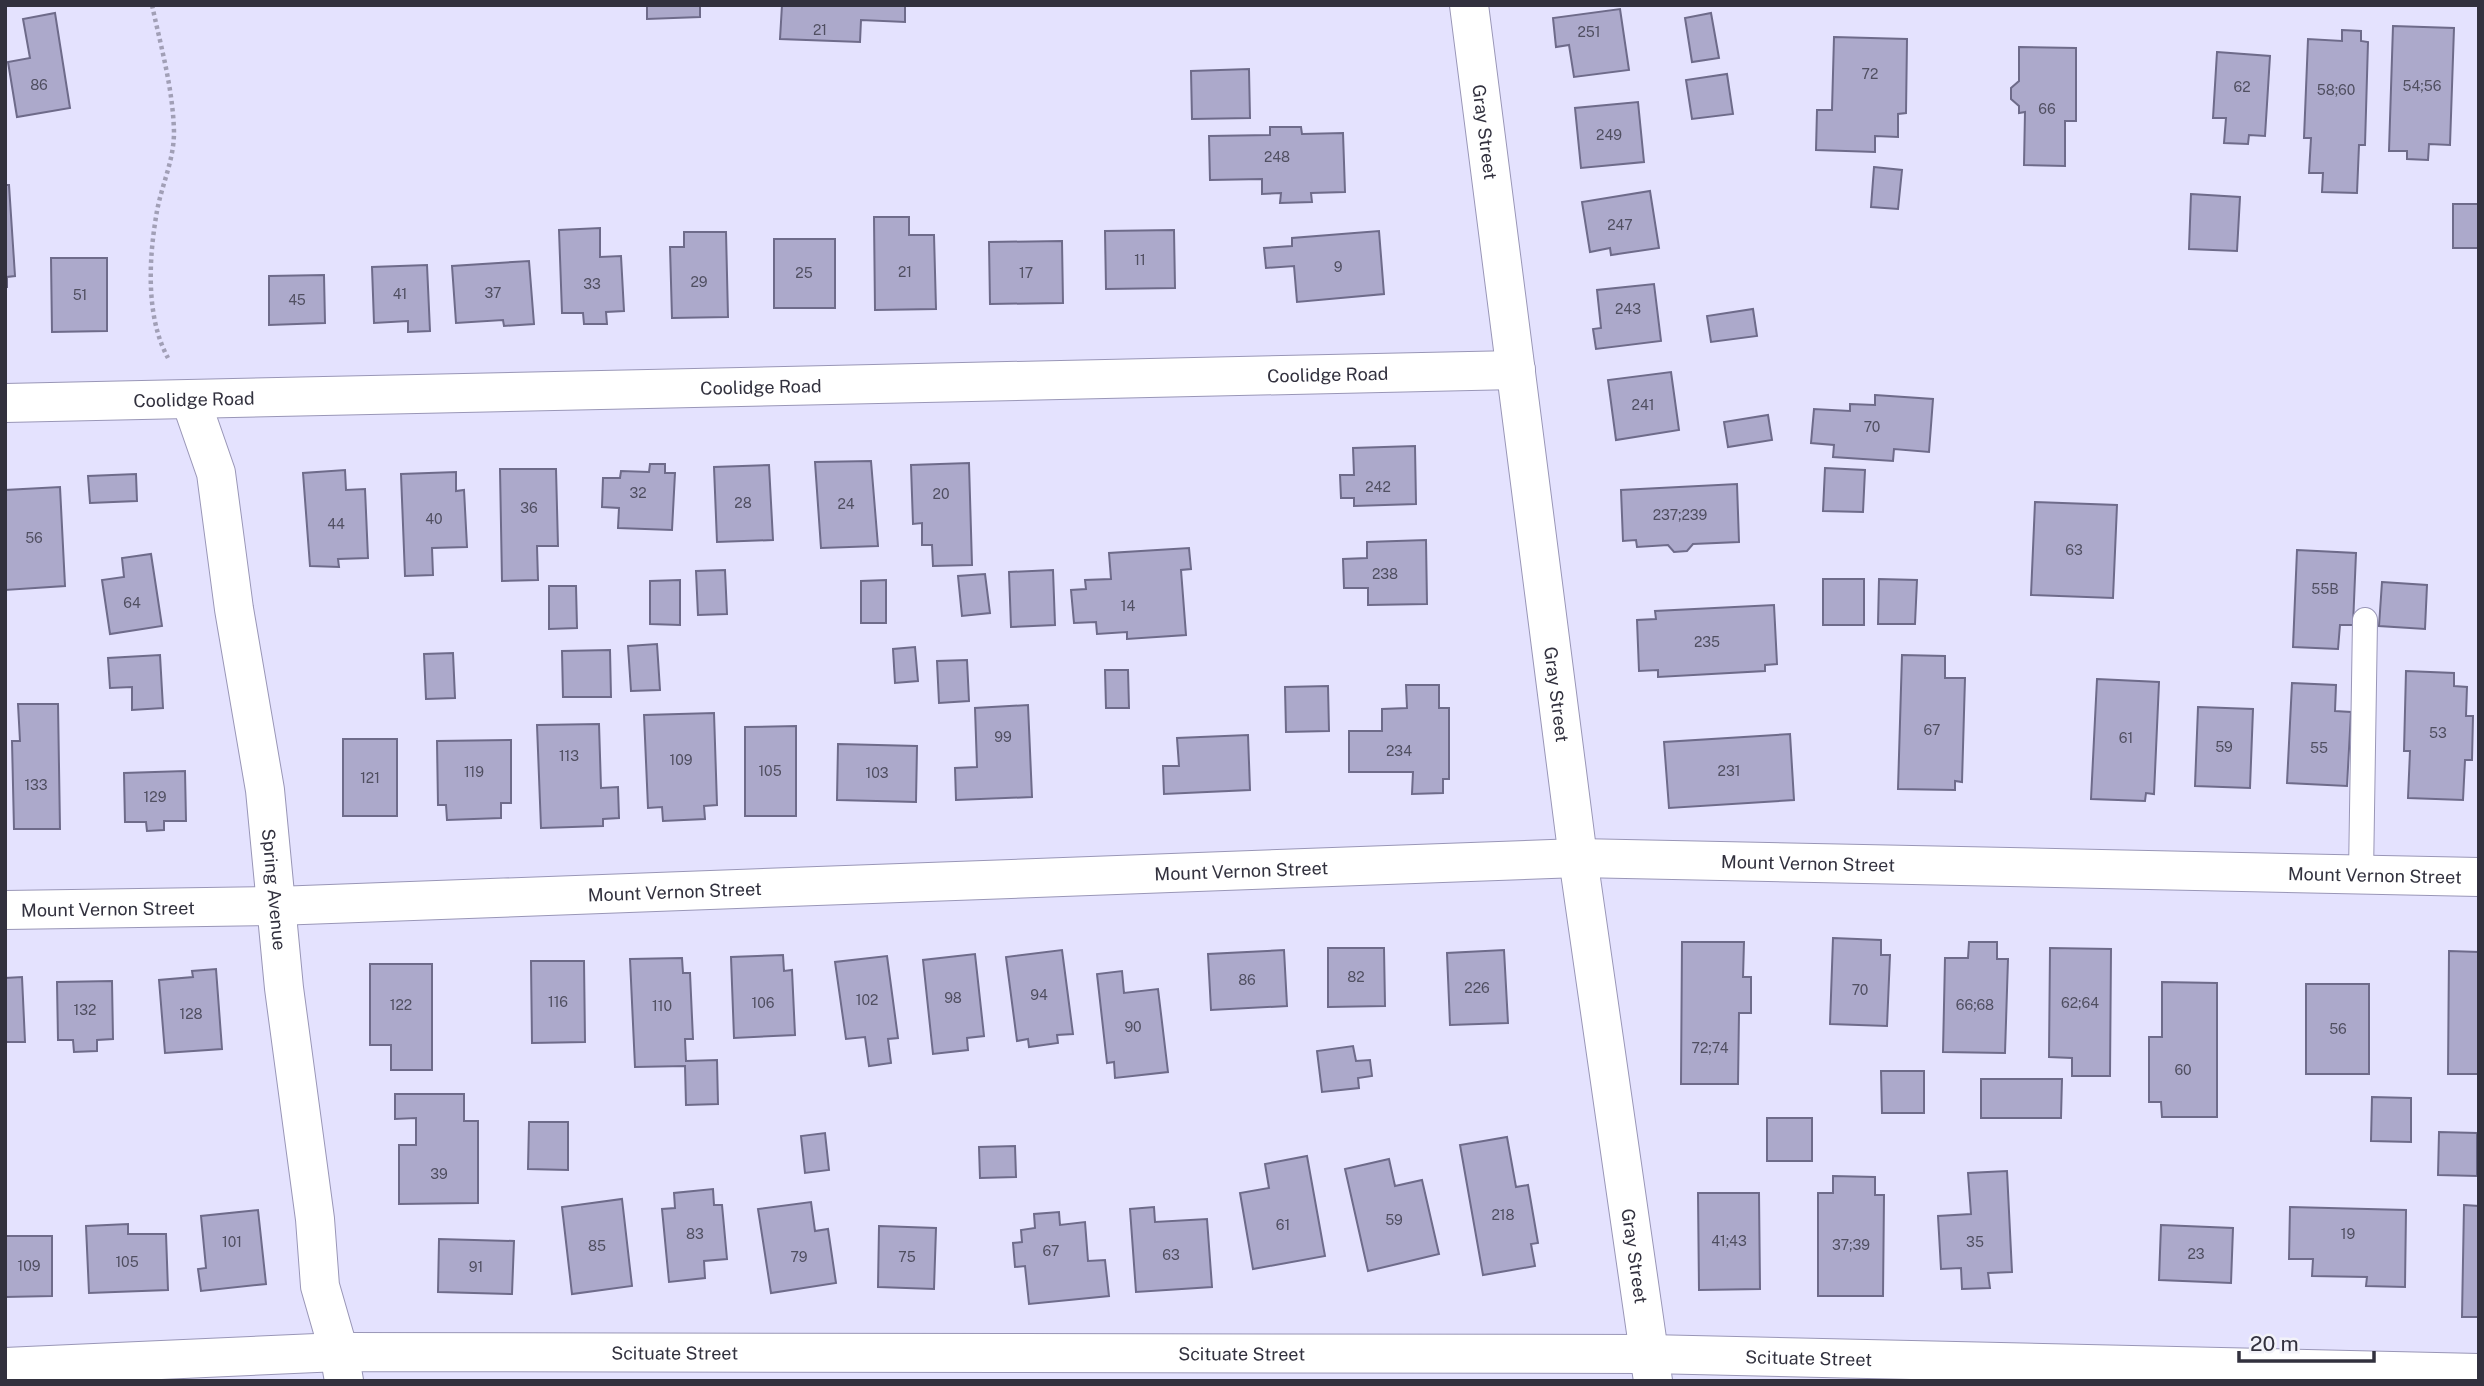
<svg xmlns="http://www.w3.org/2000/svg" width="2484" height="1386" viewBox="0 0 2484 1386" font-family="'Public Sans',sans-serif">
  <rect width="100%" height="100%" fill="#e4e2fe"/>
  <g fill="#aca9cb" stroke="#6e6b8a" stroke-width="2">
    <path d="M647,5H700V17L647,19Z"/>
    <path d="M782,5H905V22L861,20L860,42L780,39Z"/>
    <path d="M1620,9L1629,70L1574,77L1569,45L1556,47L1553,18Z"/>
    <path d="M55,13L70,108L17,117L8,62L30,58L23,19Z"/>
    <path d="M1711,13L1719,58L1692,62L1685,18Z"/>
    <path d="M2393,26L2454,28L2450,145L2429,144L2428,160L2407,159V151H2389Z"/>
    <path d="M2342,30L2361,31V41L2368,42L2365,145H2359L2357,193L2322,192L2323,173H2309L2311,138H2304L2308,39L2342,41Z"/>
    <path d="M1834,37L1907,39L1906,113L1898,114V137L1875,136V152L1816,150L1817,110H1832Z"/>
    <path d="M2019,47L2076,48V121H2065V166L2024,165L2025,112L2019,113V106L2011,99V88L2019,81Z"/>
    <path d="M2217,52L2270,56L2265,136L2249,135L2248,144L2224,143L2226,118H2213Z"/>
    <path d="M1249,69L1250,118L1192,119L1191,71Z"/>
    <path d="M1727,74L1733,114L1692,119L1686,80Z"/>
    <path d="M1638,102L1644,162L1581,168L1575,108Z"/>
    <path d="M1270,127H1301L1302,134L1343,133L1345,192L1311,193L1312,202L1280,203L1281,193L1262,194V179L1210,180L1209,136L1270,135Z"/>
    <path d="M1874,167L1902,170L1898,209L1871,207Z"/>
    <path d="M5,185H9L15,276L7,277V287H5Z"/>
    <path d="M1650,191L1659,248L1611,255L1610,248L1590,252L1582,202Z"/>
    <path d="M2191,194L2240,197L2237,251L2189,249Z"/>
    <rect x="2453" y="204" width="26" height="44"/>
    <path d="M874,217H909V235H934L936,309L875,310Z"/>
    <path d="M600,228V257L621,256L624,311L606,312L607,324H584L583,313H562L559,230Z"/>
    <path d="M1174,230L1175,288L1106,289L1105,231Z"/>
    <path d="M1379,231L1384,294L1297,302L1294,266L1266,268L1264,248L1292,246V238Z"/>
    <path d="M684,232H726L728,317L672,318L670,247H684Z"/>
    <rect x="774" y="239" width="61" height="69"/>
    <path d="M1062,241L1063,303L990,304L989,242Z"/>
    <path d="M51,258H107V331L52,332Z"/>
    <path d="M529,261L534,324L504,326L503,320L456,323L452,266Z"/>
    <path d="M427,265L430,331L408,332V321L374,323L372,267Z"/>
    <path d="M324,275L325,323L269,325V276Z"/>
    <path d="M1654,284L1661,341L1596,349L1593,329L1601,328L1597,290Z"/>
    <path d="M1753,309L1757,336L1711,342L1707,316Z"/>
    <path d="M1671,372L1679,430L1616,440L1608,380Z"/>
    <path d="M1875,395L1933,399L1929,452L1894,449L1893,461L1833,457L1834,445L1811,443L1814,409L1850,411V404L1875,405Z"/>
    <path d="M1768,415L1772,440L1728,447L1724,422Z"/>
    <path d="M1415,446L1416,504L1354,506V498H1341L1340,475H1354L1353,448Z"/>
    <path d="M871,461L878,546L821,548L815,462Z"/>
    <path d="M969,463L972,565L933,566L932,545H922V523L913,524L911,465Z"/>
    <path d="M650,464H665V473H675L672,530L618,528L619,508L602,507L603,478H620L621,471L649,472Z"/>
    <path d="M769,465L773,540L717,542L714,467Z"/>
    <path d="M1825,468L1865,470L1863,512L1823,511Z"/>
    <path d="M500,469H556L558,546H537L538,580L502,581Z"/>
    <path d="M345,470L346,490L365,489L368,558L338,559L339,567L310,566L303,473Z"/>
    <path d="M456,472V491L464,490L467,547L432,548L433,575L405,576L401,474Z"/>
    <path d="M136,474L137,501L90,503L88,476Z"/>
    <path d="M1737,484L1739,542L1693,544L1687,551L1674,552L1668,545L1637,547L1636,540L1623,541L1621,490Z"/>
    <path d="M60,487L65,586L5,590V490Z"/>
    <path d="M2035,502L2117,505L2113,598L2031,595Z"/>
    <path d="M1426,540L1427,604L1368,605V588H1344L1343,559L1367,558V542Z"/>
    <path d="M1189,548L1191,569L1181,570L1186,635L1127,639V632L1097,634L1096,622L1074,623L1071,590L1086,589L1085,580L1111,579L1109,553Z"/>
    <path d="M2297,550L2356,553L2353,625H2340L2338,649L2293,647Z"/>
    <path d="M151,554L162,626L110,634L102,580L124,577L122,558Z"/>
    <path d="M725,570L727,614L698,615L696,571Z"/>
    <path d="M1053,570L1055,625L1011,627L1009,572Z"/>
    <path d="M985,574L990,613L962,616L958,576Z"/>
    <rect x="1823" y="579" width="41" height="46"/>
    <path d="M1879,579L1917,580L1915,624H1878Z"/>
    <path d="M680,580V625L650,624V581Z"/>
    <path d="M886,580V623H861V581Z"/>
    <path d="M2382,582L2427,585L2425,629L2379,626Z"/>
    <path d="M549,586H576L577,628L549,629Z"/>
    <path d="M1774,605L1777,664L1765,665V671L1658,677V670L1639,671L1637,620L1656,619L1655,611Z"/>
    <path d="M657,644L660,690L631,691L628,646Z"/>
    <path d="M915,647L918,681L895,683L893,649Z"/>
    <path d="M610,650L611,697H563L562,651Z"/>
    <path d="M453,653L455,698L426,699L424,654Z"/>
    <path d="M160,655L163,708L132,710V687L110,688L108,658Z"/>
    <path d="M1902,655L1945,656V678H1965L1962,782L1955,781V790L1898,789Z"/>
    <path d="M967,660L969,701L939,703L937,661Z"/>
    <path d="M1105,670H1128L1129,708H1106Z"/>
    <path d="M2406,671L2454,673V686L2467,687L2466,716H2473L2472,760H2465L2463,800L2408,798L2410,751H2404Z"/>
    <path d="M2097,679L2159,682L2154,794L2146,793L2145,801L2091,799Z"/>
    <path d="M2292,683L2336,685L2335,711L2351,712L2347,786L2287,783Z"/>
    <path d="M1406,685H1439V708H1449V779H1443V793L1412,794L1413,772H1349V731H1382V709L1407,708Z"/>
    <path d="M1328,686L1329,731L1286,732L1285,687Z"/>
    <path d="M18,704H58L60,829H14L12,741H20Z"/>
    <path d="M1028,705L1032,797L956,800L955,768L977,767L975,708Z"/>
    <path d="M2198,707L2253,709L2250,788L2195,786Z"/>
    <path d="M714,713L717,805L704,806L705,819L663,821L662,807L648,808L644,715Z"/>
    <path d="M599,724L601,788L618,787L619,818L603,819V826L541,828L537,725Z"/>
    <path d="M796,726V816H745V727Z"/>
    <path d="M1790,734L1794,800L1669,808L1664,742Z"/>
    <path d="M1248,735L1250,790L1164,794L1163,766H1179L1177,738Z"/>
    <rect x="343" y="739" width="54" height="77"/>
    <path d="M511,740V803H501V818L447,820L446,805H438L437,741Z"/>
    <path d="M838,744L917,746L916,802L837,800Z"/>
    <path d="M185,771L186,821H164V830L147,831L146,822H125L124,773Z"/>
    <path d="M1833,938L1881,940V955H1890L1887,1026L1830,1024Z"/>
    <path d="M1682,942H1744L1743,977H1751V1013H1739L1738,1084H1681Z"/>
    <path d="M1969,942H1997V959H2008L2005,1053L1943,1052L1945,958H1968Z"/>
    <path d="M1328,948H1384L1385,1006L1328,1007Z"/>
    <path d="M2050,948L2111,949L2110,1076H2072V1058L2049,1057Z"/>
    <path d="M1062,950L1073,1034L1057,1035L1058,1043L1029,1047L1028,1039L1017,1041L1006,957Z"/>
    <path d="M1284,950L1287,1006L1211,1010L1208,954Z"/>
    <path d="M1504,950L1508,1023L1450,1025L1447,953Z"/>
    <path d="M2449,951L2479,952V1074H2448Z"/>
    <path d="M975,954L984,1036L967,1038L968,1050L933,1054L923,960Z"/>
    <path d="M783,955L784,971L792,970L795,1035L734,1038L731,957Z"/>
    <path d="M887,956L898,1038L888,1039L891,1063L869,1066L865,1037L846,1039L835,962Z"/>
    <path d="M682,958L683,973H690L693,1039H685L686,1061L717,1060L718,1104L686,1105L685,1066L635,1067L630,959Z"/>
    <path d="M531,961H584L585,1042L532,1043Z"/>
    <path d="M370,964H432V1070H391V1045H370Z"/>
    <path d="M216,969L222,1049L165,1053L159,980L193,977L192,971Z"/>
    <path d="M1122,971L1124,993L1158,989L1168,1072L1115,1078L1114,1062L1107,1063L1097,974Z"/>
    <path d="M22,977L25,1042H5V978Z"/>
    <path d="M112,981L113,1039L97,1040V1051L74,1052L73,1040H58L57,982Z"/>
    <path d="M2162,982L2217,983V1117H2162L2161,1102H2149V1037H2162Z"/>
    <rect x="2306" y="984" width="63" height="90"/>
    <path d="M1353,1046L1356,1061L1370,1060L1372,1076L1358,1078L1359,1088L1322,1092L1317,1051Z"/>
    <path d="M1881,1071H1924V1113H1882Z"/>
    <path d="M1981,1079H2062L2061,1118H1981Z"/>
    <path d="M395,1094H464V1121H478V1203L399,1204V1145H416V1118L395,1119Z"/>
    <path d="M2372,1097L2411,1098V1142L2371,1141Z"/>
    <rect x="1767" y="1118" width="45" height="43"/>
    <path d="M529,1122H568V1170L528,1169Z"/>
    <path d="M2439,1132L2477,1133V1176L2438,1175Z"/>
    <path d="M825,1133L829,1170L805,1173L801,1136Z"/>
    <path d="M1507,1137L1516,1187L1528,1185L1538,1243L1531,1244L1535,1266L1483,1275L1460,1145Z"/>
    <path d="M1015,1146L1016,1177L980,1178L979,1147Z"/>
    <path d="M1307,1156L1325,1256L1253,1269L1240,1193L1269,1188L1265,1164Z"/>
    <path d="M1389,1159L1395,1186L1422,1180L1439,1254L1368,1271L1345,1169Z"/>
    <path d="M2007,1171L2012,1272L1988,1273L1990,1288L1962,1289L1961,1268L1941,1269L1938,1216L1971,1214L1968,1173Z"/>
    <path d="M1833,1176L1875,1177V1195H1884L1883,1296H1818V1193H1833Z"/>
    <path d="M713,1189L714,1205H722L727,1259L704,1261L705,1278L669,1282L662,1209L675,1208L674,1193Z"/>
    <path d="M1698,1193H1759L1760,1289L1699,1290Z"/>
    <path d="M622,1199L632,1286L572,1294L562,1207Z"/>
    <path d="M811,1202L815,1231L828,1229L836,1283L771,1293L758,1209Z"/>
    <path d="M2464,1205L2479,1206V1317H2462Z"/>
    <path d="M1154,1207L1155,1222L1207,1219L1212,1287L1136,1292L1130,1209Z"/>
    <path d="M2290,1207L2406,1210L2405,1287L2366,1286L2367,1277L2312,1276L2313,1259H2289Z"/>
    <path d="M258,1210L266,1284L201,1291L198,1269L206,1268L201,1216Z"/>
    <path d="M1059,1212L1060,1225L1085,1222L1088,1261L1105,1260L1109,1296L1029,1304L1025,1266L1015,1267L1013,1243L1022,1242L1021,1230L1035,1228L1034,1214Z"/>
    <path d="M128,1224V1234H166L168,1290L89,1293L86,1226Z"/>
    <path d="M2161,1225L2233,1228L2231,1283L2159,1280Z"/>
    <path d="M879,1226L936,1228L934,1289L878,1287Z"/>
    <path d="M5,1236H52V1296L5,1297Z"/>
    <path d="M439,1239L514,1241L512,1294L438,1292Z"/>
  </g>
  <g fill="none" stroke-linecap="round" stroke-linejoin="round">
    <g stroke="#9996b7" stroke-width="26">
      <path id="service" d="M2361,875L2365,620"/>
    </g>
    <g stroke="#9996b7" stroke-width="40">
      <g id="minor">
        <path id="s1" d="M191,401L216,473L234,609L265,790L284,988L315,1219L320,1286L339,1352L344,1381"/>
        <path id="s2" d="M5,403L1516,370"/>
        <path id="s3" d="M5,910L276,906L1578,858L2479,877"/>
        <path id="s4" d="M5,1367L339,1352L1649,1354L2479,1373"/>
      </g>
    </g>
    <g stroke="#9996b7" stroke-width="40">
      <g id="tertiary">
        <path id="s5" d="M1469,5L1578,858L1653,1381"/>
      </g>
    </g>
    <path stroke="#a19fb6" stroke-width="4.5" stroke-dasharray="3.5 3.5" stroke-linecap="butt" d="M152,5C161,47 173,89 174,132C174,160 162,184 157,211C149,256 145,316 168,358"/>
    <use href="#service" stroke="#fff" stroke-width="24"/>
    <use href="#minor" stroke="#fff" stroke-width="38"/>
    <use href="#tertiary" stroke="#fff" stroke-width="38"/>
  </g>
  <g text-anchor="middle" dominant-baseline="central" stroke-width="5" stroke-linejoin="round" paint-order="stroke">
    <g font-size="14" fill="#504f61">
      <text x="820" y="30">21</text>
      <text x="1589" y="32">251</text>
      <text x="1870" y="74">72</text>
      <text x="39" y="85">86</text>
      <text x="2422" y="86">54;56</text>
      <text x="2242" y="87">62</text>
      <text x="2336" y="90">58;60</text>
      <text x="2047" y="109">66</text>
      <text x="1609" y="135">249</text>
      <text x="1277" y="157">248</text>
      <text x="1620" y="225">247</text>
      <text x="1140" y="260">11</text>
      <text x="1338" y="267">9</text>
      <text x="905" y="272">21</text>
      <text x="804" y="273">25</text>
      <text x="1026" y="273">17</text>
      <text x="699" y="282">29</text>
      <text x="592" y="284">33</text>
      <text x="493" y="293">37</text>
      <text x="400" y="294">41</text>
      <text x="80" y="295">51</text>
      <text x="297" y="300">45</text>
      <text x="1628" y="309">243</text>
      <text x="1643" y="405">241</text>
      <text x="1872" y="427">70</text>
      <text x="1378" y="487">242</text>
      <text x="638" y="493">32</text>
      <text x="941" y="494">20</text>
      <text x="743" y="503">28</text>
      <text x="846" y="504">24</text>
      <text x="529" y="508">36</text>
      <text x="1680" y="515">237;239</text>
      <text x="434" y="519">40</text>
      <text x="336" y="524">44</text>
      <text x="34" y="538">56</text>
      <text x="2074" y="550">63</text>
      <text x="1385" y="574">238</text>
      <text x="2325" y="589">55B</text>
      <text x="132" y="603">64</text>
      <text x="1128" y="606">14</text>
      <text x="1707" y="642">235</text>
      <text x="1932" y="730">67</text>
      <text x="2438" y="733">53</text>
      <text x="1003" y="737">99</text>
      <text x="2126" y="738">61</text>
      <text x="2224" y="747">59</text>
      <text x="2319" y="748">55</text>
      <text x="1399" y="751">234</text>
      <text x="569" y="756">113</text>
      <text x="681" y="760">109</text>
      <text x="770" y="771">105</text>
      <text x="1729" y="771">231</text>
      <text x="474" y="772">119</text>
      <text x="877" y="773">103</text>
      <text x="370" y="778">121</text>
      <text x="36" y="785">133</text>
      <text x="155" y="797">129</text>
      <text x="1356" y="977">82</text>
      <text x="1247" y="980">86</text>
      <text x="1477" y="988">226</text>
      <text x="1860" y="990">70</text>
      <text x="1039" y="995">94</text>
      <text x="953" y="998">98</text>
      <text x="867" y="1000">102</text>
      <text x="558" y="1002">116</text>
      <text x="763" y="1003">106</text>
      <text x="2080" y="1003">62;64</text>
      <text x="401" y="1005">122</text>
      <text x="1975" y="1005">66;68</text>
      <text x="662" y="1006">110</text>
      <text x="85" y="1010">132</text>
      <text x="191" y="1014">128</text>
      <text x="1133" y="1027">90</text>
      <text x="2338" y="1029">56</text>
      <text x="1710" y="1048">72;74</text>
      <text x="2183" y="1070">60</text>
      <text x="439" y="1174">39</text>
      <text x="1503" y="1215">218</text>
      <text x="1394" y="1220">59</text>
      <text x="1283" y="1225">61</text>
      <text x="695" y="1234">83</text>
      <text x="2348" y="1234">19</text>
      <text x="1729" y="1241">41;43</text>
      <text x="232" y="1242">101</text>
      <text x="1975" y="1242">35</text>
      <text x="1851" y="1245">37;39</text>
      <text x="597" y="1246">85</text>
      <text x="1051" y="1251">67</text>
      <text x="2196" y="1254">23</text>
      <text x="1171" y="1255">63</text>
      <text x="799" y="1257">79</text>
      <text x="907" y="1257">75</text>
      <text x="127" y="1262">105</text>
      <text x="29" y="1266">109</text>
      <text x="476" y="1267">91</text>
    </g>
    <g font-size="18" fill="#32313e" stroke="#f2f2f9">
      <text stroke="none"><textPath href="#s5" startOffset="128">Gray Street</textPath></text>
      <text stroke="none"><textPath href="#s2" startOffset="1323">Coolidge Road</textPath></text>
      <text stroke="none"><textPath href="#s2" startOffset="756">Coolidge Road</textPath></text>
      <text stroke="none"><textPath href="#s2" startOffset="189">Coolidge Road</textPath></text>
      <text stroke="none"><textPath href="#s5" startOffset="695">Gray Street</textPath></text>
      <text stroke="none"><textPath href="#s3" startOffset="1804">Mount Vernon Street</textPath></text>
      <text stroke="none"><textPath href="#s3" startOffset="1237">Mount Vernon Street</textPath></text>
      <text stroke="none"><textPath href="#s3" startOffset="2371">Mount Vernon Street</textPath></text>
      <text stroke="none"><textPath href="#s1" startOffset="497">Spring Avenue</textPath></text>
      <text stroke="none"><textPath href="#s3" startOffset="670">Mount Vernon Street</textPath></text>
      <text stroke="none"><textPath href="#s3" startOffset="103">Mount Vernon Street</textPath></text>
      <text stroke="none"><textPath href="#s5" startOffset="1262">Gray Street</textPath></text>
      <text stroke="none"><textPath href="#s4" startOffset="670">Scituate Street</textPath></text>
      <text stroke="none"><textPath href="#s4" startOffset="1237">Scituate Street</textPath></text>
      <text stroke="none"><textPath href="#s4" startOffset="1804">Scituate Street</textPath></text>
    </g>
  </g>
  <rect width="2484" height="1386" fill="none" stroke="#32313e" stroke-width="14"/>
  <path d="M2239 1351v10h135v-10" fill="none" stroke="#32313e" stroke-width="3.5"/>
  <text x="2250" y="1351" font-size="21" fill="#32313e" stroke="#f2f2f9" stroke-width="5" paint-order="stroke">20 m</text>
</svg>
